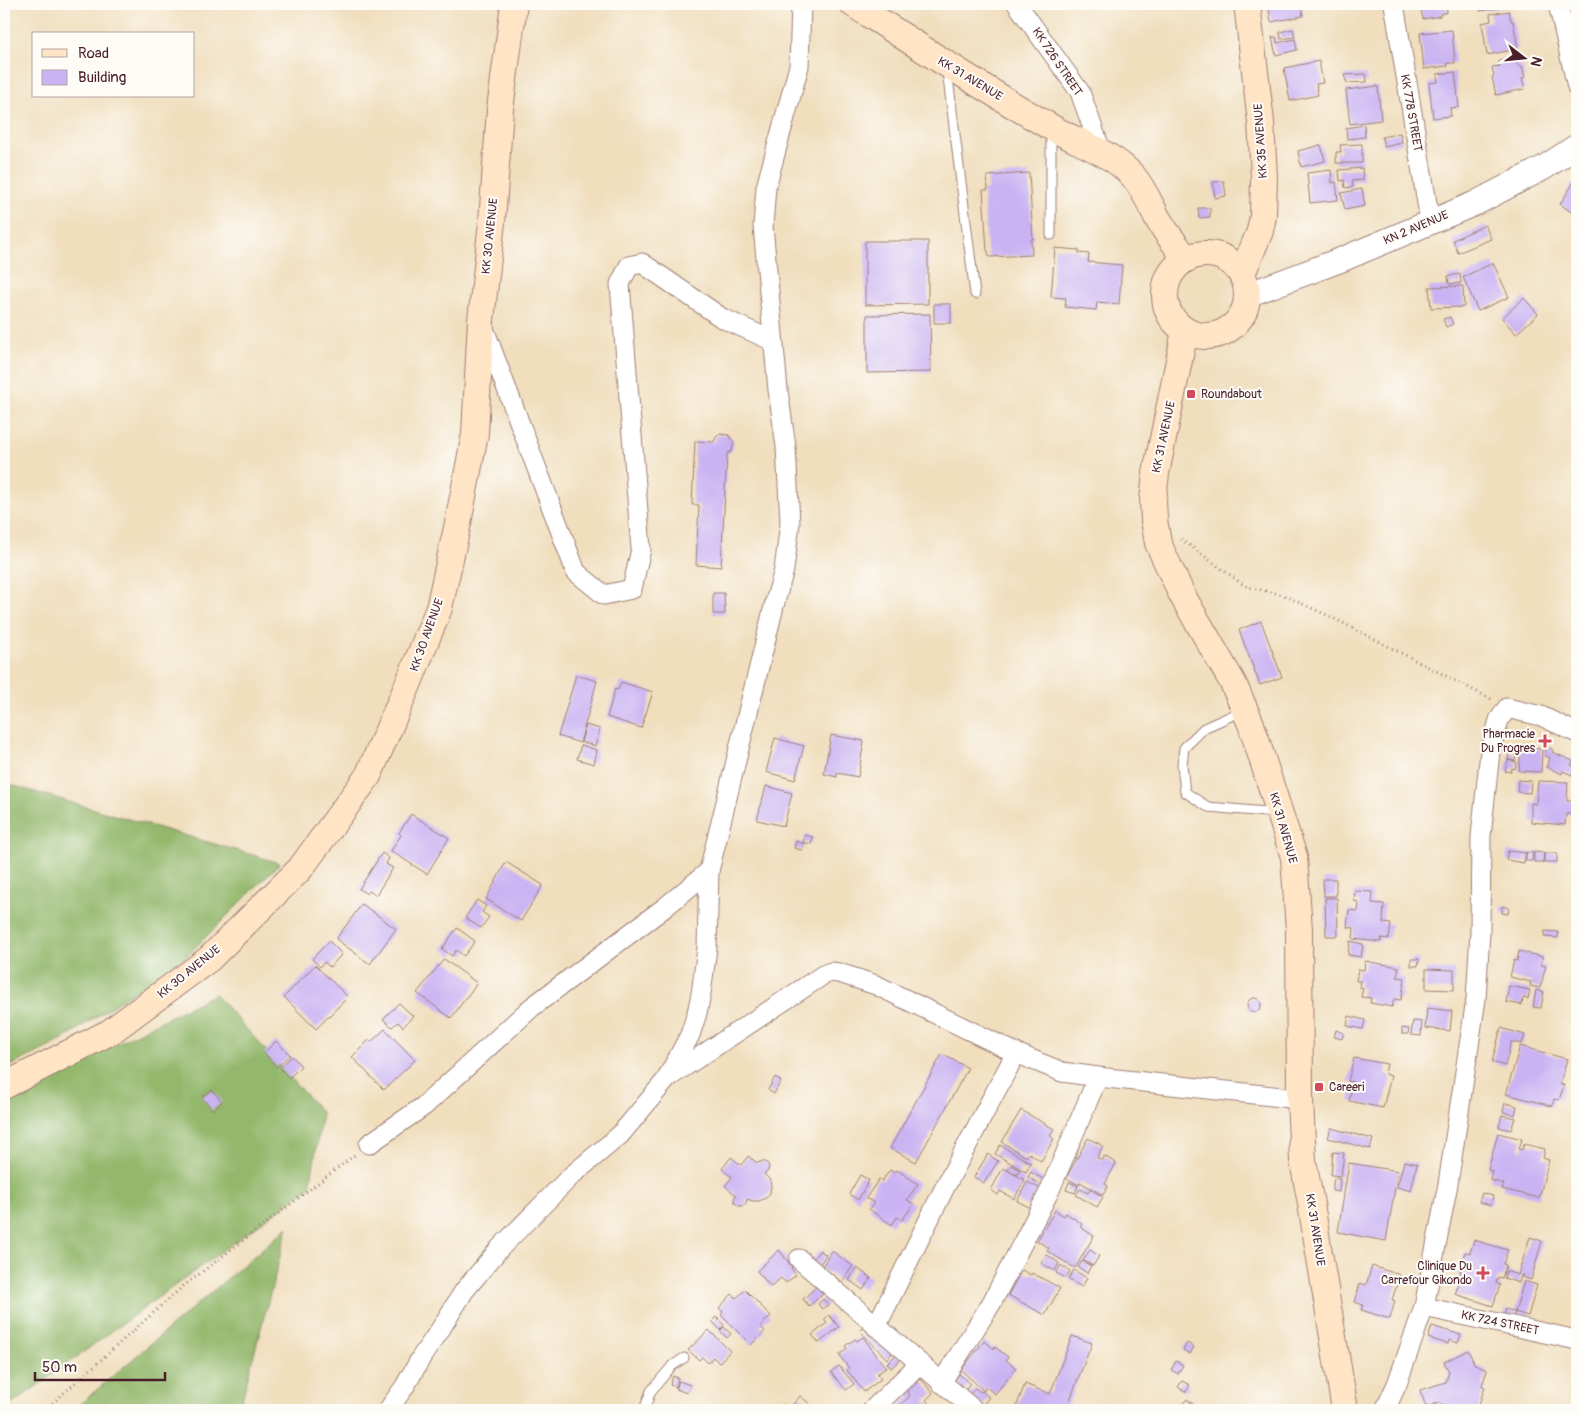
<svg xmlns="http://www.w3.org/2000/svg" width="1581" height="1414" viewBox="0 0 1581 1414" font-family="Pangolin,sans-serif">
  <rect width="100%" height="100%" fill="#fdfcf7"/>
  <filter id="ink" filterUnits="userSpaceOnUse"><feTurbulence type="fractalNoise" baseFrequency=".02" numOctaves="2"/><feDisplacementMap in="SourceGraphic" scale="10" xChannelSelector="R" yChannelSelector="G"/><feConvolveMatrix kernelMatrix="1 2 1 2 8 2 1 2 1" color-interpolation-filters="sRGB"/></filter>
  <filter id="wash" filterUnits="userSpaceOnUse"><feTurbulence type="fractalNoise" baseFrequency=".0096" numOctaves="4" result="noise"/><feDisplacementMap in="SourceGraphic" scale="20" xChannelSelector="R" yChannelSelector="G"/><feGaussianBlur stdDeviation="1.12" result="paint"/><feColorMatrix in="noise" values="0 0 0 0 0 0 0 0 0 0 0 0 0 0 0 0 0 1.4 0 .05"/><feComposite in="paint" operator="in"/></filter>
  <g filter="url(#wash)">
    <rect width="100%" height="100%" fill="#f0debd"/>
    <g fill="#93b86c" stroke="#6e6c4c">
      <path d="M4,783L280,863L186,957L57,1043L4,1069Z"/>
      <path d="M215,994L322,1113L310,1187L4,1410V1100Z"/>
      <path d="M288,1227L239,1410H73Z"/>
    </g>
    <g id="blocks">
      <g fill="#cab3f3">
        <path d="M1268,4H1301L1303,16L1271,22Z"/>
        <path d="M1416,4H1446L1447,12L1440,14V16L1423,19L1421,10L1418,11Z"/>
        <path d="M1479,4H1509V6L1480,11Z"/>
        <path d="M1509,11L1511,21H1513L1518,49L1487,55L1482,23L1491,21L1490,14Z"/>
        <path d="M1293,29L1295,37L1281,39L1280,32Z"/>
        <path d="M1452,30L1455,63H1447L1448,66L1424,69L1420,33Z"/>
        <path d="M1272,37H1276L1277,43L1295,39L1297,50L1276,55Z"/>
        <path d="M1516,58L1518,66H1522L1525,77L1522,78L1525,89L1496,95L1492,77L1494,76L1492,67L1500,66L1499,61Z"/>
        <path d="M1319,61L1323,83L1316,84L1318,95L1290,101L1284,68Z"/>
        <path d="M1455,72L1459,107L1450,108L1451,116L1433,118L1429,83L1438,82L1437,74Z"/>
        <path d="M1366,74L1367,82L1347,83L1344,75Z"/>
        <path d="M1378,86L1381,120L1350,124L1346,90Z"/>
        <path d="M1364,125L1365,137L1347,139L1346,128Z"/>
        <path d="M1400,133L1402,143L1384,147L1382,137Z"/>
        <path d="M1362,144V163H1336V152H1341L1340,145Z"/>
        <path d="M1321,145L1325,161L1301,167L1298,151Z"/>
        <path d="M1362,168L1363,180L1352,181L1353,187L1345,188L1344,180L1340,181L1339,170Z"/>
        <path d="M1331,170L1332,183L1336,182L1338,200L1310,203L1307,173Z"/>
        <path d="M1029,173L1033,239H1031L1032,255L989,257L988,251H987L983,190H988L987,176Z"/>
        <path d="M1577,177V209L1574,214L1560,204Z"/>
        <path d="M1224,181L1226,196L1215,198L1213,182Z"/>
        <path d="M1362,189L1365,206L1345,210L1341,193Z"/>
        <path d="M1198,208H1210V217L1199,218Z"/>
        <path d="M1485,225L1491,239L1458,253L1453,240Z"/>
        <path d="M865,241H928V304L865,305Z"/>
        <path d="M1055,248L1079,250V253L1089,254L1088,262L1122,265L1119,304L1097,302L1096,310L1065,307L1066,298L1051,297Z"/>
        <path d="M1493,263L1509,297L1478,311L1463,277Z"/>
        <path d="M1460,274L1461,283L1449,284L1448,276Z"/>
        <path d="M1463,286L1464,307L1431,308L1429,287Z"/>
        <path d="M1524,298L1538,314L1516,334L1502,318Z"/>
        <rect x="934" y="304" width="17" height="19"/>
        <path d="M930,314L931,372L867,373V315Z"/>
        <path d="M1450,317L1453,324L1446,327L1443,319Z"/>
        <path d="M720,434L729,435L734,442L732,451L727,454L721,567L696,565L699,505H692L695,441L714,442L716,437Z"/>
        <path d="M713,593H724L725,614H713Z"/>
        <path d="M1261,621L1282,677L1260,685L1239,630Z"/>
        <path d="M576,675L597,681L580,743L558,736Z"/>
        <path d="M621,682L653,692L641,728L607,717L615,689L618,690Z"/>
        <path d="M586,725L600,729L595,746L581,742Z"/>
        <path d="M831,735L864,741L858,777L837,773V777L824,774Z"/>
        <path d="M775,738L804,746L795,780L766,772Z"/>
        <path d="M581,745L597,750L594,764L577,759Z"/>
        <path d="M1547,747L1553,750L1552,752L1573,761L1571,765L1577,768L1574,776L1563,771L1562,774L1546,767L1550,758L1544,755Z"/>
        <path d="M1521,748L1542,749L1541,772L1519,771Z"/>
        <path d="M1509,753L1516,755L1515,761L1508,760Z"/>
        <path d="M1508,760L1517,762L1515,769L1512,768L1511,772L1505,771Z"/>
        <path d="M1518,780L1531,781L1530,793L1517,792Z"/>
        <path d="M1538,781L1568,782L1567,801H1574L1573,814H1566L1565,825L1531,822V803L1536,804Z"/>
        <path d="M766,786L792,793L784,826L757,820Z"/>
        <path d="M411,814L449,838L427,874L391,851L401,835L399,833Z"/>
        <path d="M805,835L813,837L811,844L803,842Z"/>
        <path d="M796,841L804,844L802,850L794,848Z"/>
        <path d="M1508,851L1526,853L1524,863L1506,860Z"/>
        <path d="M1526,852L1533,853L1532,861H1526Z"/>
        <path d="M1534,852L1544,853L1543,862H1534Z"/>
        <path d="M382,853L389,858L386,864L393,868L376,895L369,891L367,894L359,889Z"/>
        <rect x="1544" y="853" width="13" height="9"/>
        <path d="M506,862L543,885L521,921L486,899Z"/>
        <path d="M1323,879H1336V896H1324Z"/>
        <path d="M1355,891L1373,892L1372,903L1384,904L1383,923L1391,924L1389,939L1381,938V942L1353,939L1354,928L1347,927L1349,910L1358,911L1359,902L1354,901Z"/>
        <path d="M1325,898H1337L1338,936H1326Z"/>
        <path d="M477,900L486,906L482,912L489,917L481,928L465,918Z"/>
        <path d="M362,904L396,929L370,964L336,939Z"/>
        <path d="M1502,906L1509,908L1508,914L1502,913Z"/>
        <path d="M457,928L475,941L464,956L456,950L452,956L442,949Z"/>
        <path d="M1545,931L1558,932V938L1544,937Z"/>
        <path d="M329,941L342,954L330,967L324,962L320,967L312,959Z"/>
        <path d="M1350,941L1363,944L1361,957L1348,955Z"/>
        <path d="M1519,951L1543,957L1541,965L1546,966L1540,988L1530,986L1531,982L1510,977L1514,960L1517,961Z"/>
        <path d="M444,959L477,983L451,1018L417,993Z"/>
        <path d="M1411,959H1419L1418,966H1411Z"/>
        <path d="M1365,961L1399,967L1397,977L1405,978L1401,1000L1394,999L1392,1007L1370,1003L1371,998L1361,997L1363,988L1359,987L1360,981H1356L1358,969L1364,970Z"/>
        <path d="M315,965L348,997L316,1029L284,997Z"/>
        <path d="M1426,969L1454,970V990L1426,989Z"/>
        <path d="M1509,986L1530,990L1528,999L1523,998L1522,1005L1506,1002Z"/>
        <path d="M1536,990L1544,992L1541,1008L1533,1007Z"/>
        <circle cx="1254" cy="1005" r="7"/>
        <path d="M399,1003L413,1016L403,1027L398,1022L392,1027L383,1019Z"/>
        <path d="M1427,1008L1452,1011L1450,1031L1425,1028Z"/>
        <path d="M1349,1016L1365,1020L1363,1029L1347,1026Z"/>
        <path d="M1413,1021L1422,1022L1421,1036L1411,1035Z"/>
        <path d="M1402,1028L1409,1029L1408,1034H1402Z"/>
        <path d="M1501,1028L1525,1035L1522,1044L1511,1042L1505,1066L1492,1062Z"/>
        <path d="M385,1029L415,1060L384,1090L352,1057L369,1040L371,1042Z"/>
        <path d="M1336,1030L1344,1033L1342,1039L1334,1037Z"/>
        <path d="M276,1041L290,1055L277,1067L264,1053Z"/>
        <path d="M1520,1046L1567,1059L1560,1084L1564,1085L1559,1100L1554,1099L1552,1106L1506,1094Z"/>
        <path d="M942,1054L968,1068L916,1162L890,1148Z"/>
        <path d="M292,1056L301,1066L289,1078L280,1068Z"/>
        <path d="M1354,1058L1387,1064L1385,1074L1391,1076L1383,1108L1349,1101L1353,1082L1348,1081Z"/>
        <path d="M775,1077L781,1081L774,1094L768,1090Z"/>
        <path d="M212,1090L222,1102L212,1110L202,1097Z"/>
        <path d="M1505,1103L1517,1106L1515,1115L1503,1112Z"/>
        <path d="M1021,1110L1054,1129L1050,1136L1054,1139L1041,1161L1029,1153L1026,1157L1002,1142Z"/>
        <path d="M1502,1115L1515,1118L1511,1130L1499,1127Z"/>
        <path d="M1331,1128L1373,1139L1370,1149L1328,1138Z"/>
        <path d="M1498,1133L1522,1139L1519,1149L1522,1150L1524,1144L1545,1149L1543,1158L1549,1160L1539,1198L1502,1189L1504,1184L1490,1180L1492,1171L1488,1170Z"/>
        <path d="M1088,1138L1103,1146L1097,1158L1102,1160L1104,1156L1116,1163L1105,1184L1108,1186L1103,1195L1080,1182L1079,1185L1066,1178Z"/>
        <path d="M1000,1145L1031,1163L1026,1172L995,1154Z"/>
        <path d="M1333,1152L1344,1153L1341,1176L1331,1175Z"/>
        <path d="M988,1154L998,1161L984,1183L974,1177Z"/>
        <path d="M748,1156L757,1163L763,1161L767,1163L769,1166L768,1171L764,1174L770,1180L771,1186L770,1193L766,1198L759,1201H753L747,1199L746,1204L742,1206H738L735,1203L734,1199L736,1195L725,1186L732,1177L722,1169L731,1157L741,1165Z"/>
        <path d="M1404,1161L1417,1164L1411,1191L1397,1187Z"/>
        <path d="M1349,1163L1398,1171L1386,1241L1338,1232Z"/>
        <path d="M1011,1165L1020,1170L1017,1175L1008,1169Z"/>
        <path d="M1003,1168L1025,1180L1014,1199L1000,1191L998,1195L991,1190Z"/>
        <path d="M890,1170L895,1173L897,1170L918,1184L907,1200L914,1204L902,1220L897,1217L892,1225L869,1209L874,1203L866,1198L879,1179L882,1181Z"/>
        <path d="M1031,1172L1048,1182L1045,1187L1028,1177Z"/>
        <path d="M860,1175L869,1180L858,1200L849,1194Z"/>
        <path d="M1334,1178L1340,1179L1339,1192L1332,1191Z"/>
        <path d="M1027,1182L1043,1190L1033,1209L1017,1201Z"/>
        <path d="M1069,1182L1078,1186L1075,1193L1066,1190Z"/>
        <path d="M1080,1189L1088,1193L1090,1189L1103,1197L1097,1207L1076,1195Z"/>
        <path d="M1482,1193L1493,1196L1491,1205L1479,1202Z"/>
        <path d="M1055,1210L1064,1216L1066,1213L1082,1224L1080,1227L1094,1236L1075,1268L1047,1251L1049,1248L1037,1241Z"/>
        <path d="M1530,1237L1542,1241L1531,1280L1522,1277L1523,1275H1521L1519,1283L1504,1278L1506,1271L1518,1275Z"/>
        <path d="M1474,1240L1508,1250L1503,1264L1506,1265L1502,1278L1498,1277L1496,1283L1500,1285L1493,1306L1455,1294L1460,1281L1458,1280L1461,1270H1459L1465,1252L1470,1253Z"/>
        <path d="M779,1250L792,1267L791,1268L796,1275L786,1283L781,1278L771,1287L757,1271Z"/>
        <path d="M820,1250L826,1255L818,1267L811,1262Z"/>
        <path d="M1090,1250L1099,1256L1093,1266L1083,1260Z"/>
        <path d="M832,1251L853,1266L842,1282L821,1268Z"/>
        <path d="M1046,1254L1059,1263L1055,1271L1041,1263Z"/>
        <path d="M1082,1261L1091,1266L1087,1273L1078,1267Z"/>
        <path d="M1061,1265L1070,1271L1066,1278L1056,1273Z"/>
        <path d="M1372,1266L1400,1275L1392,1300L1395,1301L1390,1319L1361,1310L1363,1305L1355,1302L1360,1283L1366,1285Z"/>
        <path d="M857,1268L871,1278L863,1290L849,1280Z"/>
        <path d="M1022,1270L1031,1275L1032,1273L1060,1288L1045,1315L1008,1295Z"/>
        <path d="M1074,1270L1087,1278L1082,1287L1068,1279Z"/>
        <path d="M1524,1281L1537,1285L1528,1316L1515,1312Z"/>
        <path d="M817,1286L823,1294L809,1306L803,1299Z"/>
        <path d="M745,1290L771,1316L760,1326L765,1331L751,1345L721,1315L723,1312L719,1308L732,1294L736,1298Z"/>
        <path d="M823,1299L828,1305L822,1309L818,1304Z"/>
        <path d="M1506,1309L1515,1312L1512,1321L1503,1319Z"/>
        <path d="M829,1315L839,1327L819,1343L812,1335L827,1323L824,1320Z"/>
        <path d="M716,1317L724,1325L720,1330L712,1321Z"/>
        <path d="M866,1325L893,1352L887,1359L860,1331Z"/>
        <path d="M1432,1326L1461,1335L1458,1343L1449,1340L1448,1344L1428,1338Z"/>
        <path d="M724,1327L731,1334L727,1338L720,1331Z"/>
        <path d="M709,1330L730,1351L719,1363L713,1357L708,1363L702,1357L699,1360L688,1350Z"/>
        <path d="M1072,1336L1092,1343L1066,1410H1015L1025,1384L1050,1394Z"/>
        <path d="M863,1337L886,1368L877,1374L881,1379L864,1392L847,1370L849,1368L839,1355L847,1349L845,1346L855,1339L857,1341Z"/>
        <path d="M984,1341L994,1349L995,1347L1008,1357L1006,1360L1016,1368L995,1394L986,1387L984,1391L961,1370Z"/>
        <path d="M1187,1343L1194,1347L1190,1354L1183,1350Z"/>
        <path d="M1468,1350L1475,1365L1487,1370L1482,1386L1485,1387L1477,1410L1461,1407L1460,1410H1458L1439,1403L1426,1407L1420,1390L1446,1382L1449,1372L1444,1362Z"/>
        <path d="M897,1354L901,1359L891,1368L887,1363Z"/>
        <path d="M1176,1361L1183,1365L1178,1374L1171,1370Z"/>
        <path d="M839,1366L854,1384L846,1390L831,1372Z"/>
        <path d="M959,1374L970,1383L965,1391L953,1382Z"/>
        <path d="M673,1376L678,1378L676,1387L670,1385Z"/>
        <path d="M921,1379L933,1393L926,1400L935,1410L940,1406L944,1410H895L910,1396L907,1392Z"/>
        <path d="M679,1381L690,1385L687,1393L676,1389Z"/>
        <path d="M1182,1381L1190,1385L1186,1392L1178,1387Z"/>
        <path d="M975,1388L981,1392L982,1391L989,1397L982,1406L968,1396Z"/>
        <path d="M1577,1394V1410H1572Z"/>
        <path d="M800,1396L817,1410H778L783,1404L789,1409Z"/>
        <path d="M1187,1399L1200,1410H1177Z"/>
      </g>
    </g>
  </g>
  <g filter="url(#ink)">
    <use href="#blocks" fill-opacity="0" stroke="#9d7e74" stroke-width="1"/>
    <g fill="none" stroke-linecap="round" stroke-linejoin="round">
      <g stroke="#9d7e74" stroke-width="11">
        <g id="service">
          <path d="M947,70L975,294"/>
          <path d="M1051,130V235"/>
          <path d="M1242,711L1204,728L1184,748L1182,765L1185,792L1208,807L1278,813"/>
          <path d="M644,1410L651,1391L672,1366L684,1358"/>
        </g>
      </g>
      <g stroke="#9d7e74" stroke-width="21">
        <g id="minor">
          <path d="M1017,4L1080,92L1101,151"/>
          <path d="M1394,4L1430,221"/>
          <path d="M1558,4L1577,87"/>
          <path d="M483,326L576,572L604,595L632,589L641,549L620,284L629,266L642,263L722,318L773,341"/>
          <path d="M669,1077L823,975L831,972L839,973L876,985L1016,1053"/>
          <path d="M369,1144L424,1106L532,1007L664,908L709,871"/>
          <path d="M799,1259L974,1410"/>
          <path d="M1424,1307L1577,1340"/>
          <path d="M876,1327L946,1185L1016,1053L1062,1072L1098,1077L1300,1099"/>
          <path d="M941,1383L991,1304L1049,1192L1098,1077"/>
          <path d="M388,1410L405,1386L422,1356L438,1333L464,1291L500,1248L571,1176L620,1135L666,1080L690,1035L697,1013L701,994L707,948L709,871L775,602L784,570L790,523L786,447L778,390L763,226L766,187L799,66L801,4"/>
          <path d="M872,1410L919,1364"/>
          <path d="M1385,1410L1397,1384L1424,1307L1448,1184L1476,999L1480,932L1481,836L1490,752L1499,720L1507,708L1541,716L1577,733"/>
        </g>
      </g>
      <g stroke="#9d7e74" stroke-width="26">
        <path id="tertiary" d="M1247,295L1343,259L1476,203L1545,167L1577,146"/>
      </g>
      <g stroke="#9d7e74" stroke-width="28">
        <g id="secondary">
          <path d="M853,4C918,46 982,88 1049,126C1077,143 1110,151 1133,176C1144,189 1150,204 1158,219C1166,233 1177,246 1186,259"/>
          <circle cx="1206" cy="295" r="41"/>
          <path d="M1242,274L1260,231L1263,216L1264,177L1261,122L1247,4"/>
          <path d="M1185,331L1156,473L1153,500L1154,520L1158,543L1182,595L1233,683L1251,724L1294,857L1299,930L1300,1099L1303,1161L1311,1204L1345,1410"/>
          <path d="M4,1086L110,1032L209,959L300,869L368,776L407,687L439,608L458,523L475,434L481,320L492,222L500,109L514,4"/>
        </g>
      </g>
      <g stroke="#9d7e74" stroke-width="3" stroke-dasharray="1 4" stroke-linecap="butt">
        <path d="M1181,539L1245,586L1283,595L1329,616L1491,699"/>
        <path d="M45,1410L181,1288L356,1154"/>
      </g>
      <use href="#service" stroke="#fff" stroke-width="9"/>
      <use href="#minor" stroke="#fff" stroke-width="19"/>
      <use href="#tertiary" stroke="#fff" stroke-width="24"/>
      <use href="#secondary" stroke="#ffe4c6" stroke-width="26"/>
    </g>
  </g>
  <g fill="#d1495b" stroke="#fdfcf7" stroke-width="2">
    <rect x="1186" y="389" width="10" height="10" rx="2.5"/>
    <path d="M1542.5 733.5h5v5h5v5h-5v5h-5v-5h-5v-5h5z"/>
    <rect x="1314" y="1082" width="10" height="10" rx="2.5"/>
    <path d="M1480.5 1265.5h5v5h5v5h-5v5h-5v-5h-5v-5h5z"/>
  </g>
  <g text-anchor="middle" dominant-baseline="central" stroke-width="4" stroke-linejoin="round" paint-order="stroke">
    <g font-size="12" fill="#4a1f2b" stroke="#fdfcf7">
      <text transform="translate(1057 62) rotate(56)">KK 726 STREET</text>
      <text transform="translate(970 79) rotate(31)">KK 31 AVENUE</text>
      <text transform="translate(1411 113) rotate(80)">KK 778 STREET</text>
      <text transform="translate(1261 141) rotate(-94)">KK 35 AVENUE</text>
      <text transform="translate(1416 228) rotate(-23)">KN 2 AVENUE</text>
      <text transform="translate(490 236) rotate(-84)">KK 30 AVENUE</text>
      <text transform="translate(1164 437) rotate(-78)">KK 31 AVENUE</text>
      <text transform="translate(427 635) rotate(-70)">KK 30 AVENUE</text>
      <text transform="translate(1283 828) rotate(74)">KK 31 AVENUE</text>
      <text transform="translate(189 972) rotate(-39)">KK 30 AVENUE</text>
      <text transform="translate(1315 1230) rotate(81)">KK 31 AVENUE</text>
      <text transform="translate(1500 1323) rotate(12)">KK 724 STREET</text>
    </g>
    <g font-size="12" fill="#4a1f2b" stroke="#fdfcf7" text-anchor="start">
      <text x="1201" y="394">Roundabout</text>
      <text x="1535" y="734" text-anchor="end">Pharmacie<tspan x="1535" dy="14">Du Progres</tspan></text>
      <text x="1329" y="1087">Careeri</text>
      <text x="1472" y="1266" text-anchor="end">Clinique Du<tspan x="1472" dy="14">Carrefour Gikondo</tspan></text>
    </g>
  </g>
  <rect width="1581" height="1414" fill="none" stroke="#fdfcf7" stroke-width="20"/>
  <rect x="32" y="32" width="162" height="65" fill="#fdfcf7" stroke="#b5a4a5"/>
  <rect x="42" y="49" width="25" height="8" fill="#ffe4c6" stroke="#b5a4a5"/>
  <text x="78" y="58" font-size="15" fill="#4a1f2b">Road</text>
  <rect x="42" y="70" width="25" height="15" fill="#cab3f3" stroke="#b5a4a5"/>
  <text x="78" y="82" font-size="15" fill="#4a1f2b">Building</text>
  <g transform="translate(1524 58) rotate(106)" stroke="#fdfcf7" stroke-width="4" paint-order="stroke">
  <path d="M0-4L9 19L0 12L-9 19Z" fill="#4a1f2b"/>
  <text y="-8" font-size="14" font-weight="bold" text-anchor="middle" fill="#4a1f2b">N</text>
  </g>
  <path d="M35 1372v8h130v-8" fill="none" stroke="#4a1f2b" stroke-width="2.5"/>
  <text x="42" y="1372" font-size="15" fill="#4a1f2b" stroke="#fdfcf7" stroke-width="4" paint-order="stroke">50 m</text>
</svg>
